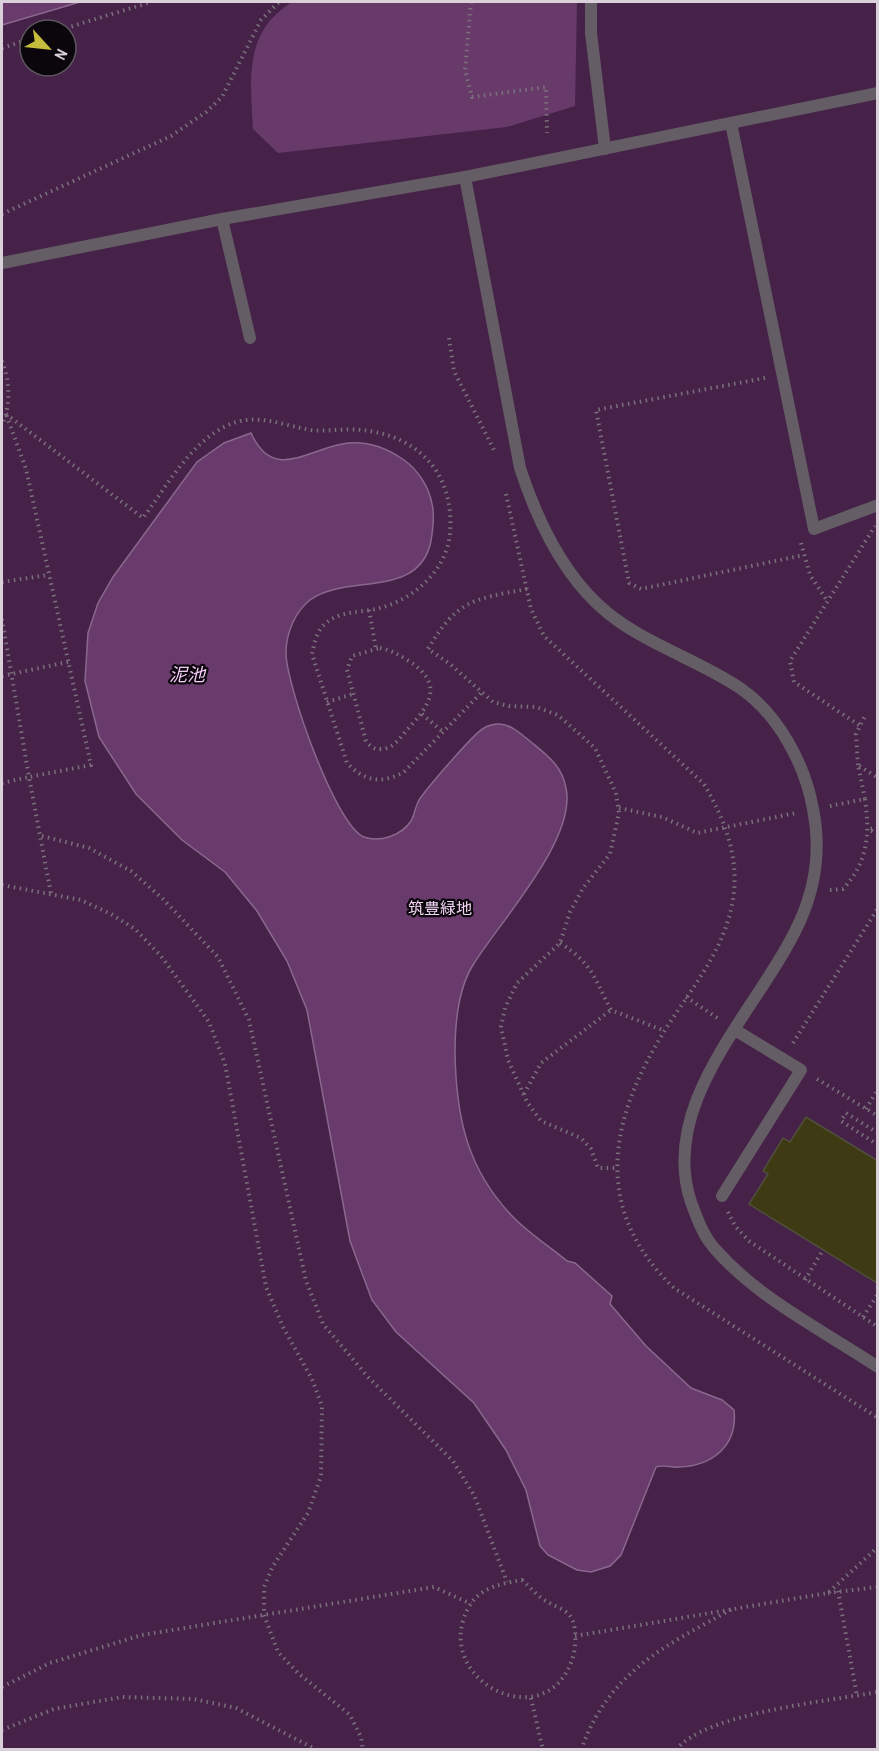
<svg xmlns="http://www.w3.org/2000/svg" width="879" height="1751" viewBox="0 0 879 1751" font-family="'Archivo Narrow','Noto Sans JP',sans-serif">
  <rect width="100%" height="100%" fill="#251826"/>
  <path fill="#462249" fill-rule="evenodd" d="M2,2H877V1749L2,1750ZM30,30H66V66H30Z"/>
  <path fill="#673a6a" d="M292,2H577L575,106L507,127L278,153L253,129C250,78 244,32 292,2Z"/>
  <g fill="#683b6c" stroke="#8a688d" stroke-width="1.5">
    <path d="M2,2H80L2,25Z"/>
    <path d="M251,433C274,484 310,447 348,443C369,441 387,448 404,460C418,470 429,487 432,504C435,516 433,529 431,541C419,600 346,573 310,600C295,612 286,633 286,653C286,684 335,825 364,837C380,843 402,835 411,821C415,814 415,807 419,800C427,788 474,733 484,728C489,725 494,724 499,724C511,724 522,735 531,742C548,756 562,766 566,788C577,839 500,921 473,965C458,989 455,1024 455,1052C456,1117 467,1170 514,1218C530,1234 550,1247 567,1261L575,1263L612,1296L610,1304L646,1346L691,1388L722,1400L734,1410C738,1445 713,1466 679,1467C670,1468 665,1464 656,1467L621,1555L610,1566L591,1572L577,1570L548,1555L540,1546L526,1490L506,1450L474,1403L396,1332L372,1300L350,1241L307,1010L287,961L257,911L225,872L182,840L136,794L99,737L85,681L88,633L98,603L113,577L197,462L224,443Z"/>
  </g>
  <path fill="#3e3b14" stroke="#504f3b" stroke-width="1.5" d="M806,1117L878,1161L877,1283L749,1204L768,1174L763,1171L783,1138L790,1142Z"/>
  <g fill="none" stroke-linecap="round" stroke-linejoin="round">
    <g stroke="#7b707b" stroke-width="4" stroke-dasharray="1.5 4.5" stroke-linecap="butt">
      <path d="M471,2L465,70L472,97L546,87L547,133"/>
      <path d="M60,30L151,2"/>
      <path d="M2,48L30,39"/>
      <path d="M2,214L171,136L206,112L222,97L261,20L279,2"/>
      <path d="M449,338L454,371L495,452"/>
      <path d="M2,361C10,381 11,405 2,424"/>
      <path d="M765,378L596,410L629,583L641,589L804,555"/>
      <path d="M6,414L143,518C166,487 189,445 224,427C255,411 280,425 311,430C328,432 345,428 361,430C419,435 455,475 450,533C447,570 414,599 380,608C361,613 339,610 324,625C317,631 314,644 312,654L347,763C365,782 382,784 404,772L481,693"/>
      <path d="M506,494L531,609L544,636L704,784C726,822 741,861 732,905C722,956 685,996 659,1040C607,1127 595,1213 674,1288L878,1418"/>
      <path d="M801,543L810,575L828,602"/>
      <path d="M2,582L48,575"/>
      <path d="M527,589C473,599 457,600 428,649L450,664L493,702L509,706L536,707L558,715L595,748L616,793L619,813L610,854L583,888L570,912L560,943L517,983L505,1008L501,1027L508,1060L527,1102L541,1121L581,1138L591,1149L598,1168H616"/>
      <path d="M369,610L376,649"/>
      <path d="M2,619L29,777L91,765L26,469L6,414"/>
      <path d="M380,648C391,650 399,655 409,661C445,685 430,705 406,731C400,738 393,749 381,749C374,750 370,746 366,741L347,670L352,656Z"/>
      <path d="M2,676L68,662"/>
      <path d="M327,702L353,694"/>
      <path d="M422,714L443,732"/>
      <path d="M859,725L794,682L790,661L875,526"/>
      <path d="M858,765L856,734L866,714"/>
      <path d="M2,783L29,777L51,894"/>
      <path d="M830,806L865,799L858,765L878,778"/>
      <path d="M619,808L662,817L697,833L796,813"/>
      <path d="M878,828L869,829L878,835"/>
      <path d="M42,836L89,848L131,871L163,899L218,957L249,1020L306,1281L323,1324L368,1377L453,1461L474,1495L507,1582"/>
      <path d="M2,885L81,900L111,914L135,929L161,956L209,1022L225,1064L266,1287L283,1327L312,1379L322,1406L321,1476L308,1513L273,1566L264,1587V1615L278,1652L298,1673L350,1715L361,1737L363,1750"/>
      <path d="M830,890L843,889C868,862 870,834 865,799"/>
      <path d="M560,943C593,964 594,978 611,1010L665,1031"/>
      <path d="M686,997L719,1019"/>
      <path d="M793,1043L878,908"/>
      <path d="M817,1079L878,1116"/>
      <path d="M524,1094L541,1063L611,1010"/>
      <path d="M866,1109L878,1089"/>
      <path d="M878,1133L846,1113L841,1121L878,1145"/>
      <path d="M728,1212L735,1226L749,1241L878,1327"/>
      <path d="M805,1280L823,1250"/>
      <path d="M863,1317L878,1294"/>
      <path d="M522,1580C530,1587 537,1596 546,1601C555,1607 567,1609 572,1619C577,1630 576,1649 572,1660C547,1733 444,1687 463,1621C472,1590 493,1585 522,1580Z"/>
      <path d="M838,1591L857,1696"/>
      <path d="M828,1593L878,1587"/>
      <path d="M575,1636L828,1593L878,1547"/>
      <path d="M2,1687L50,1663L142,1635L434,1587L471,1604"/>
      <path d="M531,1698L543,1750"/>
      <path d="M2,1730L54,1709L122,1697L194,1699L236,1708L317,1750"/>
      <path d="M581,1750C609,1671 665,1646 734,1608"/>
      <path d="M676,1750C705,1713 829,1701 878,1692"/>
    </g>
    <g stroke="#645d65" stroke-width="12">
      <path d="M591,2V33L605,149"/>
      <path d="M731,123L814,529L878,505"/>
      <path d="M465,177L520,468C537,520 565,579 609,614C648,645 698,660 740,688C778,714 805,764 813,809C821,848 816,885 800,921C761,1008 657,1100 691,1202C697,1218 703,1236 715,1249C759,1299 822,1330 878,1367"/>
      <path d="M222,219L250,338"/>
      <path d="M2,263L222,219L465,177L878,93"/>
      <path d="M722,1196L801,1070L735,1030"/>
    </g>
  </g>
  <g text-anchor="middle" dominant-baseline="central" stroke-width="4.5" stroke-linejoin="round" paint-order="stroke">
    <g font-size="16" fill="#f4d8f6" stroke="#0b060b">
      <text x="440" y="908">筑豊緑地</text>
    </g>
    <g font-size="18" font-style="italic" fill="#f6ccf9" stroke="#0b060b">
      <text x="187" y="674">泥池</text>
    </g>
  </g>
  <rect width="879" height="1751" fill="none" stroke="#d9d0d9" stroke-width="6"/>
  <g transform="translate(48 48) rotate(117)"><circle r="28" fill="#0b060b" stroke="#5d575d" stroke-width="1.5"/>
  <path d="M0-4.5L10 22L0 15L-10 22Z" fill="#c5bc3d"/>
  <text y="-9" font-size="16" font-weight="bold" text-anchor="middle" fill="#d9d0d9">N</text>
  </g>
</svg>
